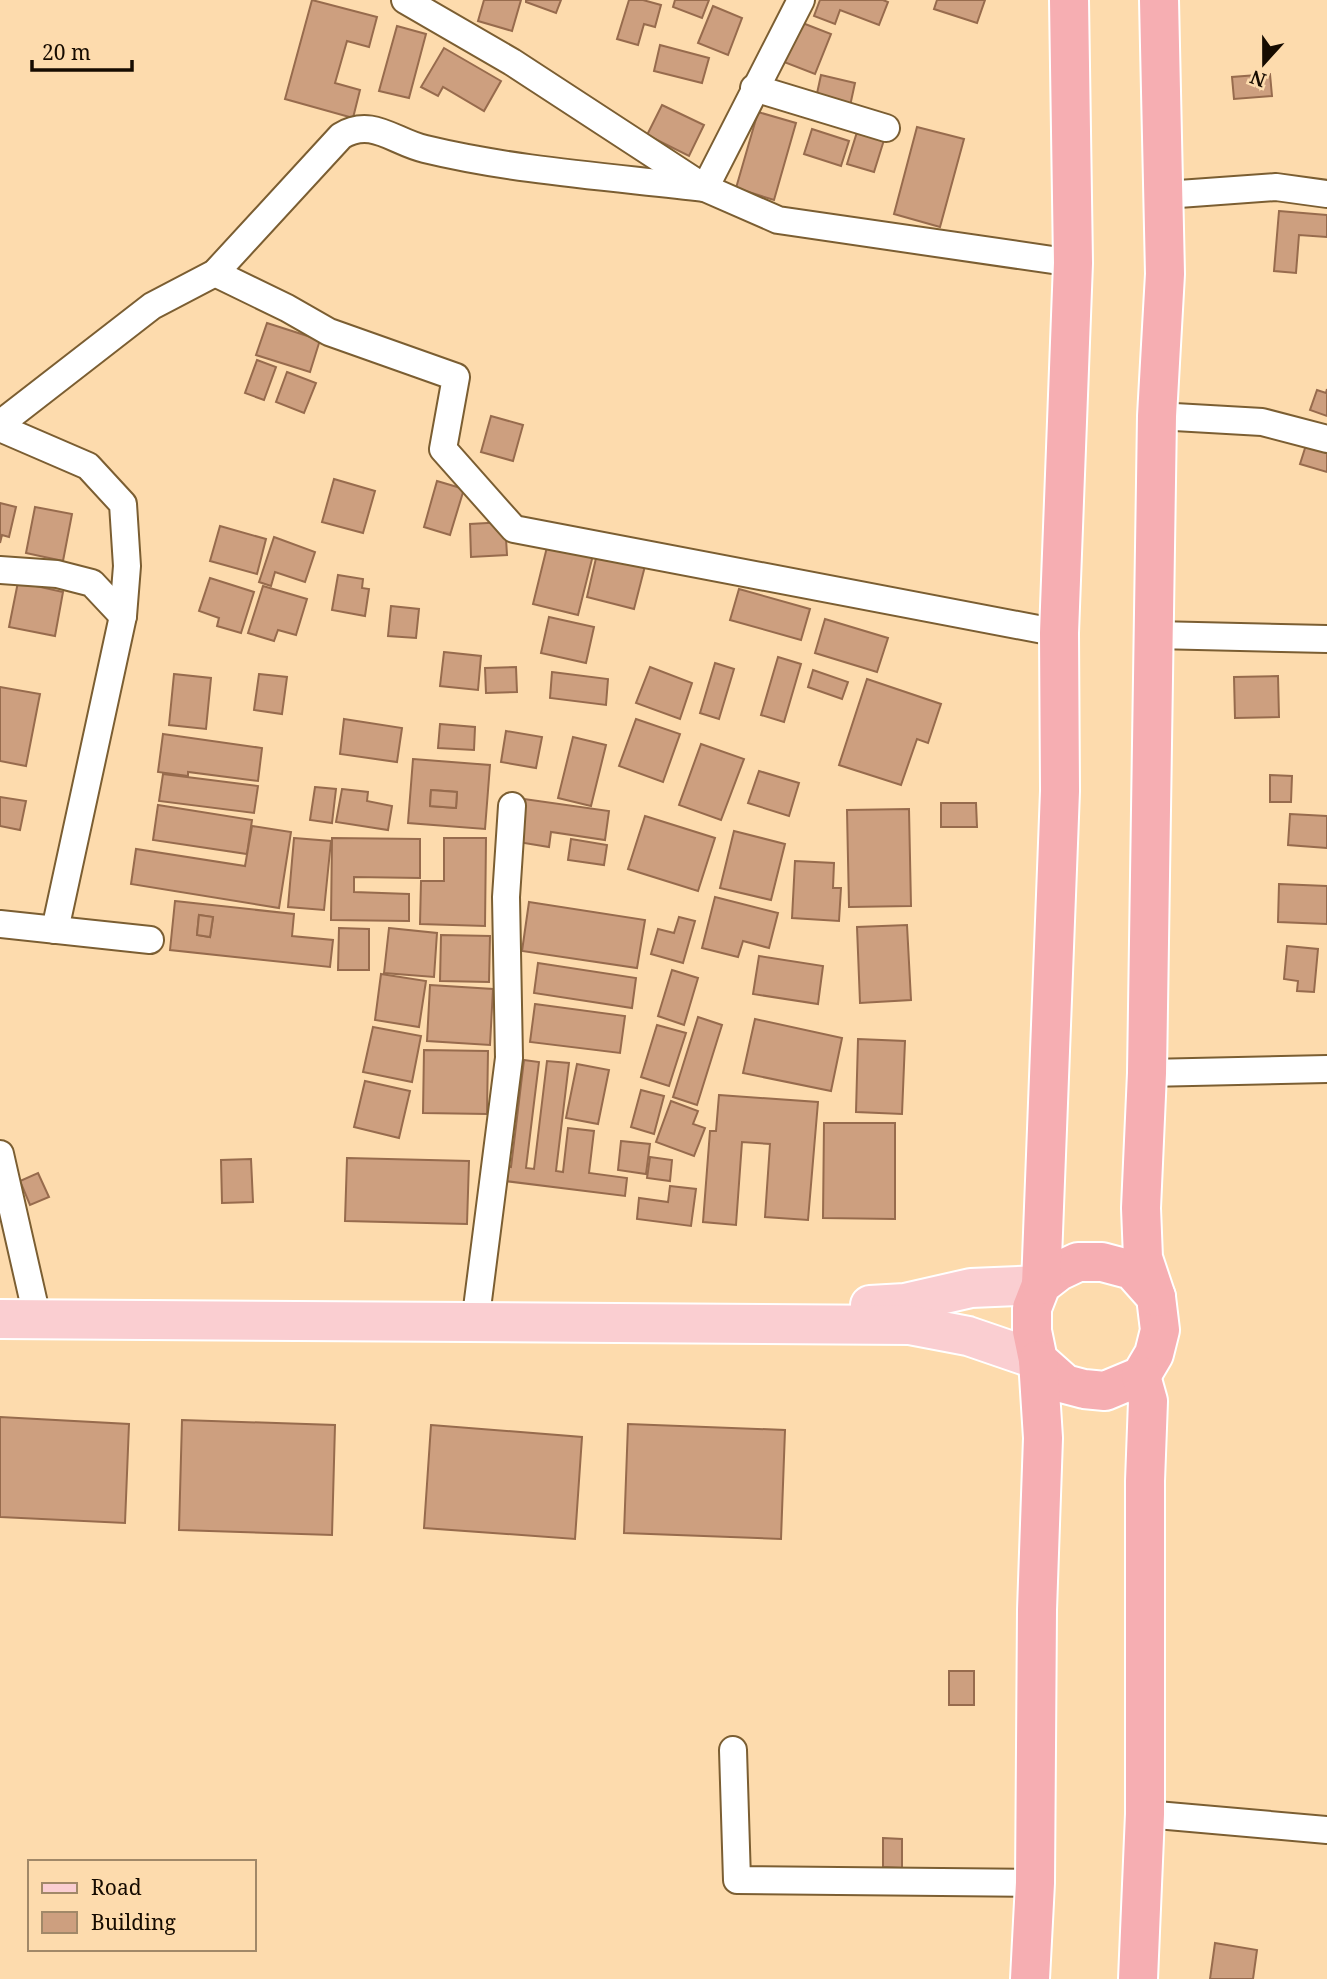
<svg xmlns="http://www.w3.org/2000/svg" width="1327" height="1979" viewBox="0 0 1327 1979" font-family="'Noto Serif',serif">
  <rect width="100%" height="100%" fill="#fddbad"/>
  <g fill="#cd9f7f" stroke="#976b4d" stroke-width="2" fill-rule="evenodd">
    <path d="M312,0L377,17L369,47L347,41L335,83L360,90L353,118L285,99Z"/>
    <path d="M484,0H521L512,31L478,21Z"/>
    <path d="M526,0H561L556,13L526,2Z"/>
    <path d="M629,0H643L661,5L655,27L644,24L638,45L617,39Z"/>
    <path d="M675,0H709L702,18L673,7Z"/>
    <path d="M820,0H883L888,2L879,25L840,10L835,24L814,16Z"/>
    <path d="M937,0H985L977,23L934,9Z"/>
    <path d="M713,6L742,18L728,55L698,43Z"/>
    <path d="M800,22L831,34L815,74L784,62Z"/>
    <path d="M397,26L426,34L409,98L379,91Z"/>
    <path d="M660,45L709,58L702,83L654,71Z"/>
    <path d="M444,48L501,81L484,111L443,87L438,96L421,87Z"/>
    <path d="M1270,74L1272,96L1234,99L1232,77Z"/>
    <path d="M821,75L855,83L850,106L816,98Z"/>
    <path d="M662,105L704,125L689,156L647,135Z"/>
    <path d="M758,112L796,123L774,200L736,188Z"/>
    <path d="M917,127L964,139L940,227L894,214Z"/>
    <path d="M812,129L849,141L841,166L804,154Z"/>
    <path d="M857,132L884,140L874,172L847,164Z"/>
    <path d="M1279,211L1327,215V237L1299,235L1296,273L1274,271Z"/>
    <path d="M267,323L320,340L310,372L256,355Z"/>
    <path d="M257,360L276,367L264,400L245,393Z"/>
    <path d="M287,372L316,383L304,413L276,402Z"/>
    <path d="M1327,389V416L1310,410L1317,390L1326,393Z"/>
    <path d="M491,416L523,425L513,461L481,452Z"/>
    <path d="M1306,445L1327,452V472L1300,464Z"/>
    <path d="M334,479L375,491L363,533L322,522Z"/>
    <path d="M437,481L464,489L450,535L424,527Z"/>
    <path d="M0,503L16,507L9,537L2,535L0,543Z"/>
    <path d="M35,507L72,514L63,561L26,553Z"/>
    <path d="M505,522L507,555L471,557L470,524Z"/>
    <path d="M220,526L266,539L257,574L210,561Z"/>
    <path d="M274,537L315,552L305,582L275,572L271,586L259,582Z"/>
    <path d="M548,543L593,555L578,615L533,604Z"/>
    <path d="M597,554L645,566L634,609L587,597Z"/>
    <path d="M338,575L363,579L362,588L369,589L365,616L332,610Z"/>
    <path d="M210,578L254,592L241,633L217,626L219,618L199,611Z"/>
    <path d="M18,582L63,592L55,636L9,627Z"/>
    <path d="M263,586L307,599L296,635L278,630L274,641L248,633Z"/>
    <path d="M739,589L810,609L801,640L730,620Z"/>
    <path d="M391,606L419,609L416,638L388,636Z"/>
    <path d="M549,617L594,627L586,663L541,653Z"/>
    <path d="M825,619L888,638L877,672L815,653Z"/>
    <path d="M444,652L481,656L478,690L440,686Z"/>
    <path d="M778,657L801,664L784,722L761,715Z"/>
    <path d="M715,663L734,669L719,719L700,713Z"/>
    <path d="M516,667L517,692L486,693L485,668Z"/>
    <path d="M650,667L692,683L680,719L636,703Z"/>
    <path d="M813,670L848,682L842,699L808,687Z"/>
    <path d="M552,672L608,679L606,705L550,698Z"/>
    <path d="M174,674L211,678L206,729L169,725Z"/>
    <path d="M259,674L287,677L282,714L254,710Z"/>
    <path d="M1278,676L1279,717L1235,718L1234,677Z"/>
    <path d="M867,679L941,704L928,743L917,739L901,785L839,765Z"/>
    <path d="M0,687L40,694L26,766L0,761Z"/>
    <path d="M344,719L402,728L397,762L340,754Z"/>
    <path d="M636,719L680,734L663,782L619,766Z"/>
    <path d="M440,724L475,727L474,750L438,748Z"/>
    <path d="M506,731L542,737L536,768L501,762Z"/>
    <path d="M163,734L262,748L258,781L188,772V776L158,772Z"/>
    <path d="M573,737L606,745L591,806L558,798Z"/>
    <path d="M701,744L744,759L721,820L679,805Z"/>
    <path d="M413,759L490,765L485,829L408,823ZM431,790L457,792L456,808L430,806Z"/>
    <path d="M759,771L799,783L789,816L748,803Z"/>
    <path d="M163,774L258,786L254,813L159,801Z"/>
    <path d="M1270,775L1292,776L1291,802H1270Z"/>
    <path d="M315,787L336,789L332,823L310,820Z"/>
    <path d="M342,789L368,792L367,801L392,806L388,830L336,822Z"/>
    <path d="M431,790L457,792L456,808L430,806Z"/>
    <path d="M0,797L26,801L20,830L0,826Z"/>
    <path d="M524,799L609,811L605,840L551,832L549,847L518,842Z"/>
    <path d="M941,803H976L977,827H941Z"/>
    <path d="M158,805L252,820L247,854L153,840Z"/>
    <path d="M909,809L911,906L849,907L847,810Z"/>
    <path d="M1290,814L1327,816V848L1288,845Z"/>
    <path d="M645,816L715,838L698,891L628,869Z"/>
    <path d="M252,826L291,832L279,908L131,884L136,849L245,866Z"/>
    <path d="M734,831L785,844L771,900L720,888Z"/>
    <path d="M294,838L331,841L324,910L288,907Z"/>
    <path d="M332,838L420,839V878L354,877V892L409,894V921L331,920Z"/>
    <path d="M444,838H486L485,926L420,924L421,881H444Z"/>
    <path d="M571,839L607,845L604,865L568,860Z"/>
    <path d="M795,861L834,863L833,888H841L839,921L792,918Z"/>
    <path d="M1279,884L1327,886V924L1278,922Z"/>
    <path d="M715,897L778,913L769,948L743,941L738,957L702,948Z"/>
    <path d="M175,901L294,914L292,936L333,940L330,967L170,950ZM199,915L213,917L210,937L197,935Z"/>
    <path d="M529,902L645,920L637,968L522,951Z"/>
    <path d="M199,915L213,917L210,937L197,935Z"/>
    <path d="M679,917L695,921L683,963L651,954L658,929L674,933Z"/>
    <path d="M907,925L911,1000L860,1003L857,927Z"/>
    <path d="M339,928L369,929V970H338Z"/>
    <path d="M389,928L437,933L434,977L384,973Z"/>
    <path d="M441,935L490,936L489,982L440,981Z"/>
    <path d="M1287,946L1318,949L1314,992L1297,991L1298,981L1284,979Z"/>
    <path d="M759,956L823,966L818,1004L753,994Z"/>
    <path d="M538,963L636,978L632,1008L534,993Z"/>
    <path d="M672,970L698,978L684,1025L658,1016Z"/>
    <path d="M381,974L426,981L419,1027L375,1020Z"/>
    <path d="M430,985L493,989L490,1045L427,1041Z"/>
    <path d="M535,1004L625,1016L620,1053L530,1042Z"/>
    <path d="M698,1017L722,1025L697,1105L673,1097Z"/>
    <path d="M755,1019L842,1038L831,1091L743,1073Z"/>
    <path d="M657,1025L686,1033L669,1086L641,1077Z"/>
    <path d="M373,1027L421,1036L412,1082L363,1072Z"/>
    <path d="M858,1039L905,1041L902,1114L856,1112Z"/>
    <path d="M424,1050L488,1051L487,1114L423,1113Z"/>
    <path d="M524,1060L539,1062L526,1168L534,1169L547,1061L569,1063L556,1171L563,1172L568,1128L594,1131L589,1173L627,1178L625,1196L505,1181L506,1166L511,1167Z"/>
    <path d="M577,1064L609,1070L598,1124L566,1118Z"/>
    <path d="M365,1081L410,1091L399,1138L354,1127Z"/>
    <path d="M641,1090L664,1096L654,1134L631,1127Z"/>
    <path d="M719,1095L818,1102L808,1220L765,1217L770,1144L742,1142L736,1225L703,1222L710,1131H716Z"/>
    <path d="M671,1101L698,1111L693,1124L705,1128L694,1156L656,1142Z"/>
    <path d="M824,1123H895V1219L823,1218Z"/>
    <path d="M621,1141L650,1144L646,1174L618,1170Z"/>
    <path d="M650,1157L672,1160L670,1181L647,1178Z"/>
    <path d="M347,1158L469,1161L467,1224L345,1221Z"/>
    <path d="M251,1159L253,1202L222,1203L221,1160Z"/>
    <path d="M38,1173L49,1197L30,1205L20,1181Z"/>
    <path d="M670,1186L696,1189L691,1226L637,1219L639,1198L668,1202Z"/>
    <path d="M0,1417L129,1424L125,1523L0,1517Z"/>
    <path d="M182,1420L335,1425L332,1535L179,1530Z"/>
    <path d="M628,1424L785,1430L781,1539L624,1533Z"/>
    <path d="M431,1425L582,1437L575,1539L424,1528Z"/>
    <rect x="949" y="1671" width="25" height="34"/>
    <path d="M883,1838L902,1839V1868L883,1867Z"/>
    <path d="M1215,1943L1257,1950L1253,1979H1210Z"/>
  </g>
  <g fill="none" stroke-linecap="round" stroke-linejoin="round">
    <g stroke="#7b5e32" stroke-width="30">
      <g id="street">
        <path d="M405,0L512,62L705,188L778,220L1073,263"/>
        <path d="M754,88L886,128"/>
        <path d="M1165,195L1276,187L1327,194"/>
        <path d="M215,273L287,308L329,332L456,377L443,449L514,529L1059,633"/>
        <path d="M1157,416L1262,422L1327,439"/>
        <path d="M0,424L152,306L215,273L341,136C372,117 394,142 425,149C516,171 612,177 705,188L801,0"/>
        <path d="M0,428L88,466L123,504L127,566L123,616L55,930"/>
        <path d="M0,570L57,574L92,583L123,616"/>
        <path d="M1155,635L1327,639"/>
        <path d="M0,924L150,940"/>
        <path d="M1147,1073L1327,1069"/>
        <path d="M0,1154L35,1308"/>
        <path d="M476,1316L509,1058L506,897L512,806"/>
        <path d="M733,1750L737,1880L1035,1883"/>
        <path d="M1145,1814L1327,1830"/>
      </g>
    </g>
    <g stroke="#fff" stroke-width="42">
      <g id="primary">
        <path d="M870,1305L905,1303L971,1288L1041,1285"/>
        <path d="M0,1319L910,1325L968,1336L1038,1360"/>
      </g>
    </g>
    <g stroke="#fff" stroke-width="42">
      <g id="highway">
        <path d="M1078,1262H1102L1132,1270L1156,1297L1160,1330L1154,1354L1141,1376L1105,1391L1084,1389L1065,1384L1038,1360L1032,1331V1308L1041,1285L1059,1271Z"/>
        <path d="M1041,1285L1060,791L1059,633L1073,263L1069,0"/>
        <path d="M1156,1297L1143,1258L1141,1208L1147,1073L1157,416L1165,274L1159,0"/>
        <path d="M1030,1979L1035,1883L1037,1610L1043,1438L1038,1360"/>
        <path d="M1138,1979L1145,1814V1481L1148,1401L1141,1376"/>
      </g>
    </g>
    <use href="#street" stroke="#fff" stroke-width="26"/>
    <use href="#primary" stroke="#faced1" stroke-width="38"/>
    <use href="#highway" stroke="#f6aeb2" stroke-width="38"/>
  </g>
  <rect x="28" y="1860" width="228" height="91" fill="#fddbad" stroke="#a18868" stroke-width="2"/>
  <rect x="42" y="1883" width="35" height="10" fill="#faced1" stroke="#a18868" stroke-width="2"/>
  <text x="91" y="1895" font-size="21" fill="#160b00">Road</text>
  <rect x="42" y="1912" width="35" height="21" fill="#cd9f7f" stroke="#a18868" stroke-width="2"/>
  <text x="91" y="1930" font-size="21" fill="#160b00">Building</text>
  <g transform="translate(1264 63) rotate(201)" stroke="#fddbad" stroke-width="5" paint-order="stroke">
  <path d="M0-5L12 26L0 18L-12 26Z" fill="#160b00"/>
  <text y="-10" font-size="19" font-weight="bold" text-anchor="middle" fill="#160b00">N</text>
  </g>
  <path d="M32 60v10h100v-10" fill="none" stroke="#160b00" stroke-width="3.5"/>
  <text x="42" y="60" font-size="21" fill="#160b00" stroke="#fddbad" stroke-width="5" paint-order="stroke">20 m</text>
</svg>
